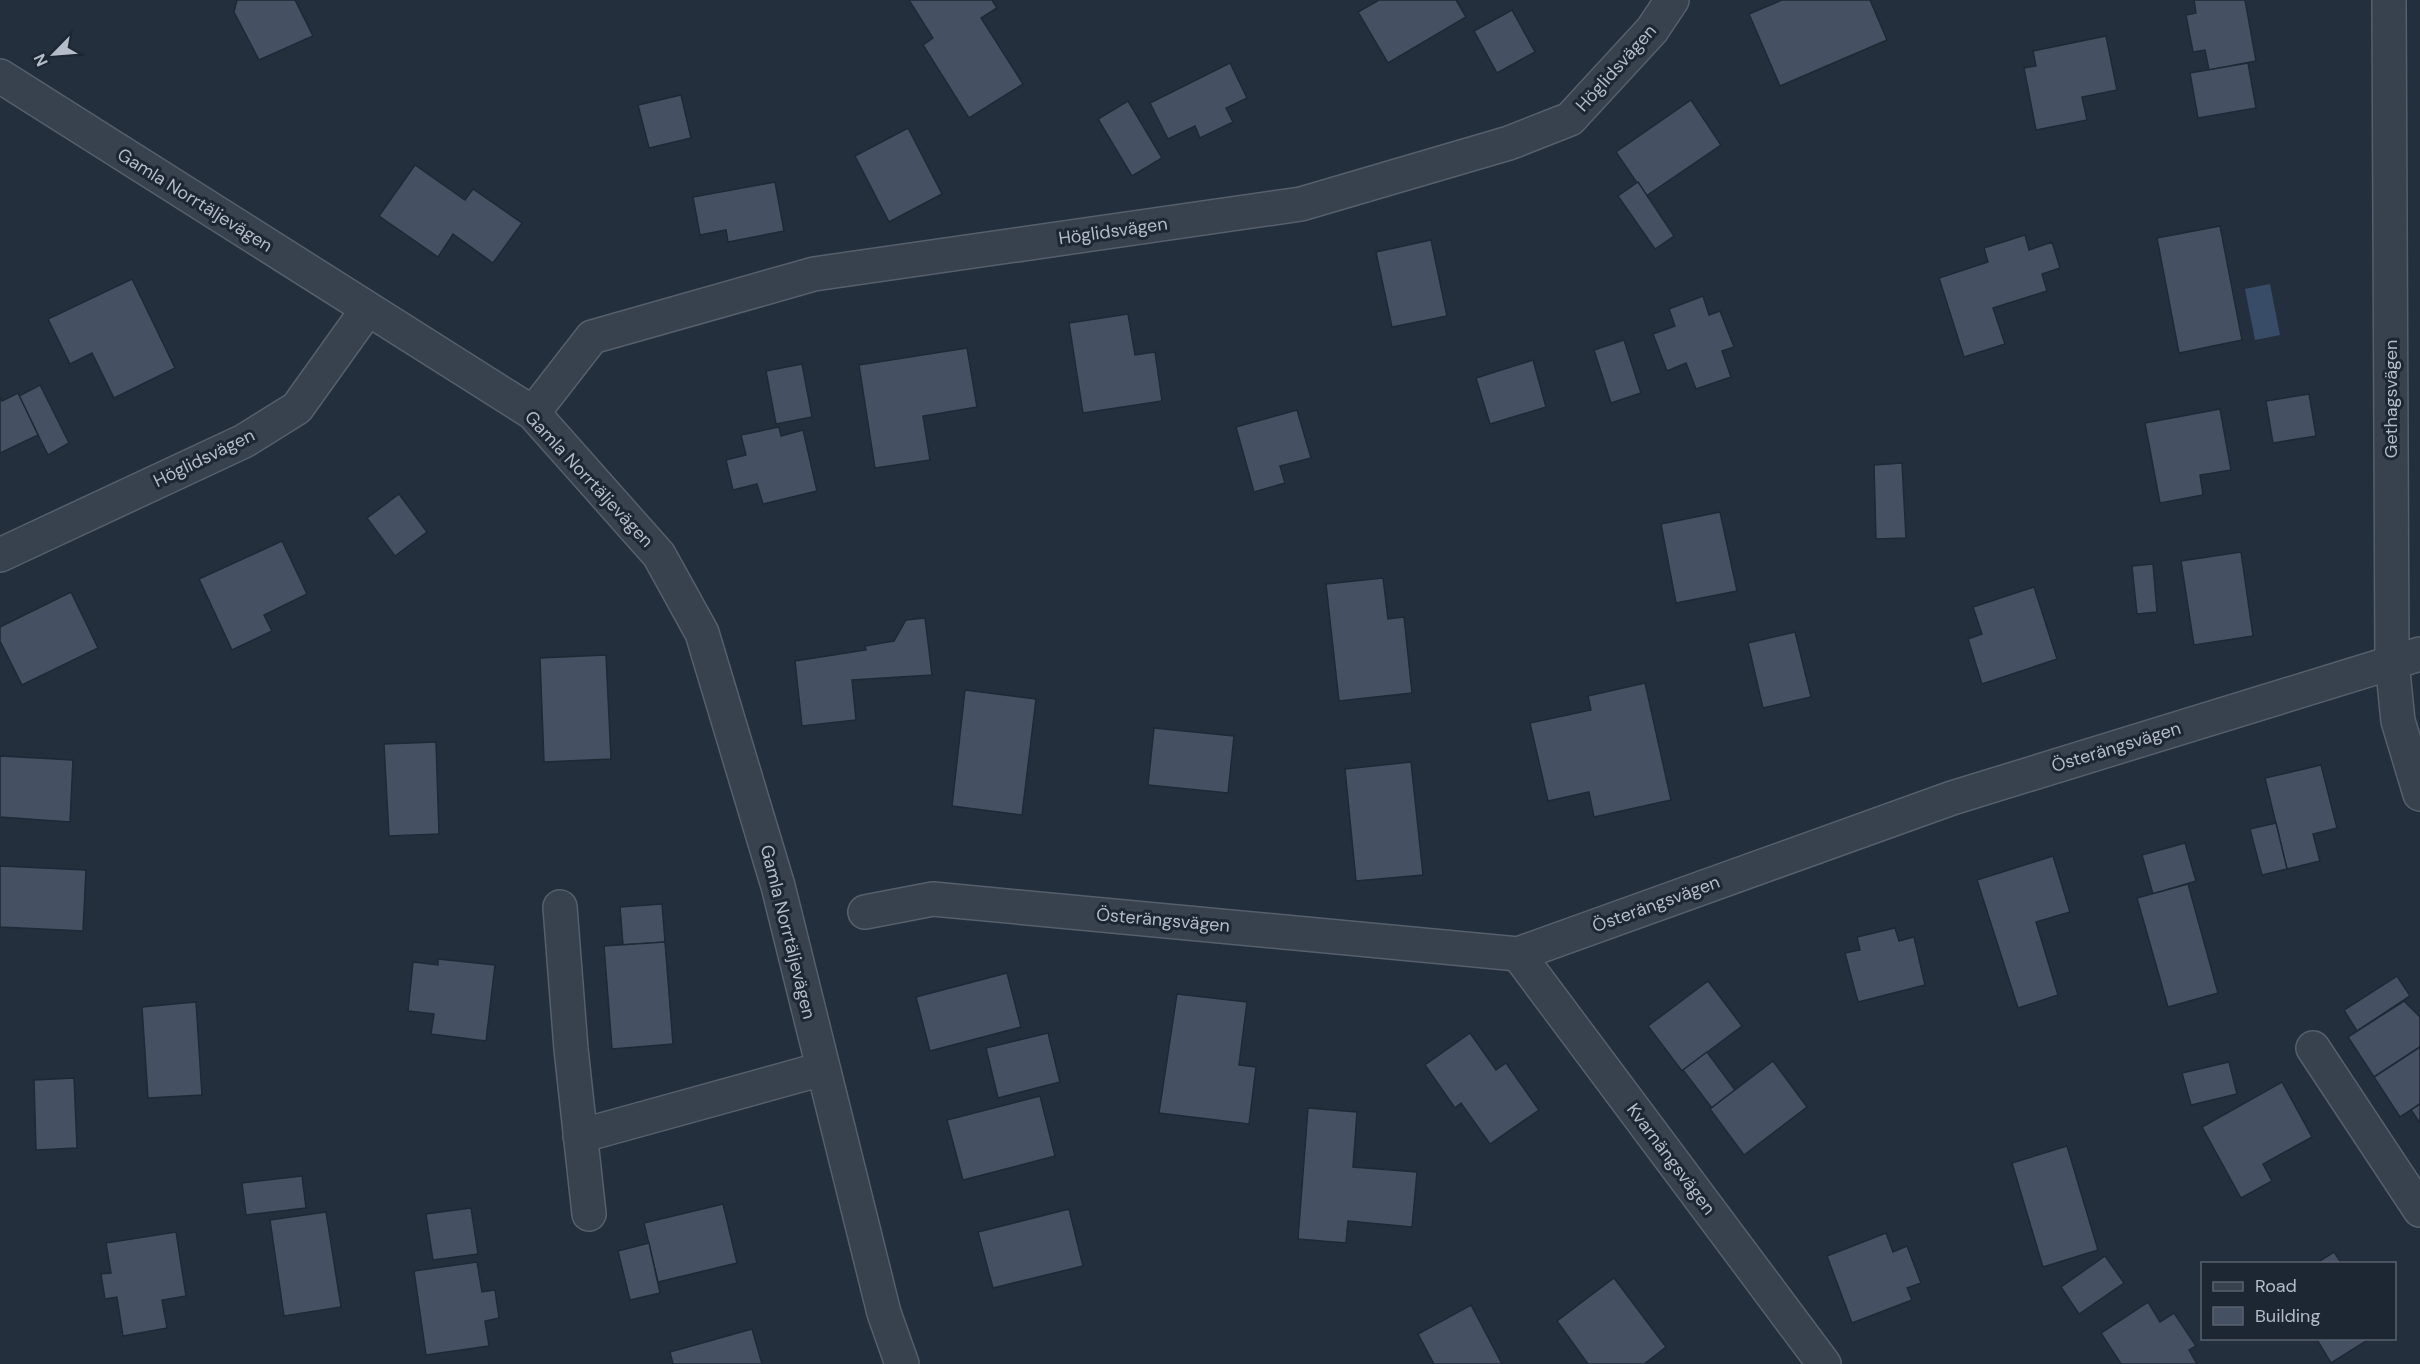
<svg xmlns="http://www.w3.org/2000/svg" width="2420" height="1364" viewBox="0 0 2420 1364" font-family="'DM Sans',sans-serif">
  <rect width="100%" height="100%" fill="#242f3e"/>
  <path fill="#394c67" d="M2270,284L2280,335L2255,340L2245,289Z"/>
  <g fill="#455162" stroke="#1f2835" stroke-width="1.5">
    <path d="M237,0H295L313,36L259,60L234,12Z"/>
    <path d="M909,0H992L997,8L981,18L1023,84L969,118L923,45L933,38Z"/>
    <path d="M1379,0H1456L1466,17L1388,63L1358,12Z"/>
    <path d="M1782,0H1870L1887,40L1780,86L1749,14Z"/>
    <path d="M2194,0H2245L2256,61L2209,70L2205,50L2193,52L2186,15L2196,13Z"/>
    <path d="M1512,10L1535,52L1497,73L1474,31Z"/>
    <path d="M2106,36L2117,90L2082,97L2087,120L2036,130L2024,68L2036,66L2033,51Z"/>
    <path d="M1230,63L1247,98L1226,108L1233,122L1200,138L1195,126L1168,139L1150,103Z"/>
    <path d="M2248,63L2256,108L2198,118L2190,73Z"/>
    <path d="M681,95L691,138L649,148L638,105Z"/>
    <path d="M1691,100L1721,145L1646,196L1616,152Z"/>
    <path d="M1128,101L1162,158L1132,176L1098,119Z"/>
    <path d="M908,128L942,194L889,222L855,156Z"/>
    <path d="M415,165L465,200L473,189L522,223L493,263L453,234L438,257L379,216Z"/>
    <path d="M775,182L784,231L728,242L726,230L700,235L693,197Z"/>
    <path d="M1638,182L1674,236L1655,249L1618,196Z"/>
    <path d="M2220,226L2242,340L2179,353L2157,238Z"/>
    <path d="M2025,235L2029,250L2052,242L2060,268L2042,274L2047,291L1993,308L2005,344L1964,357L1939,278L1988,262L1984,248Z"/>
    <path d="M1431,240L1447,316L1392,327L1376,252Z"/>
    <path d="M132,279L175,368L114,398L92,353L70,364L48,319Z"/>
    <path d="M1703,296L1709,315L1720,311L1734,347L1722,351L1731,377L1696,389L1686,363L1667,371L1653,334L1675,326L1669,309Z"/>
    <path d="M1128,314L1135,355L1155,352L1162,401L1083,413L1069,323Z"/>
    <path d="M1624,340L1641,393L1611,403L1594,350Z"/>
    <path d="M967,348L977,407L923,416L930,460L875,468L859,365Z"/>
    <path d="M1533,360L1546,407L1490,424L1476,378Z"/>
    <path d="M802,364L812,417L776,424L766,371Z"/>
    <path d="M40,385L69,443L48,455L19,396Z"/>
    <path d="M18,393L38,435L0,453V396L2,401Z"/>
    <path d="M2309,394L2316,436L2273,443L2266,401Z"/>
    <path d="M2220,409L2231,470L2200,475L2203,495L2160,503L2145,423Z"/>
    <path d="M1297,410L1311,458L1280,466L1285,483L1254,492L1236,427Z"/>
    <path d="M779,427L781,436L803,430L817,491L763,504L757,484L733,490L726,460L746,455L741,435Z"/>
    <path d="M1902,463L1906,538L1876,539L1874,465Z"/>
    <path d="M399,494L427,532L395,556L367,518Z"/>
    <path d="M1720,512L1737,591L1676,603L1661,524Z"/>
    <path d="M282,541L307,594L264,615L272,631L232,650L199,579Z"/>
    <path d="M2241,552L2253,636L2194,645L2181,561Z"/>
    <path d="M2153,564L2157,612L2137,614L2132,566Z"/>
    <path d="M1383,578L1388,619L1404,617L1412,693L1339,701L1326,584Z"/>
    <path d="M2034,587L2057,659L1982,684L1968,639L1982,634L1973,607Z"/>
    <path d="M71,592L98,648L22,685L0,641V627Z"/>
    <path d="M925,618L932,675L852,680L856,720L802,726L795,661L866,650L865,646L894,641L906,620Z"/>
    <path d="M1795,632L1811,697L1763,708L1748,643Z"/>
    <path d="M606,655L611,759L544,762L540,658Z"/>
    <path d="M1645,683L1671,800L1594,817L1589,792L1548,801L1530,723L1591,710L1588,696Z"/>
    <path d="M965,690L1036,699L1022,815L952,806Z"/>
    <path d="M1154,728L1234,736L1228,793L1148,785Z"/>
    <path d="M436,742L439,834L389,836L384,744Z"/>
    <path d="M0,756L73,760L70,822L0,817Z"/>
    <path d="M1411,762L1423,875L1356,881L1345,769Z"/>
    <path d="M2321,765L2337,828L2313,834L2320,861L2287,869L2265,778Z"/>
    <path d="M2276,823L2287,869L2262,875L2250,829Z"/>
    <path d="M2185,843L2196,881L2153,894L2142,855Z"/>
    <path d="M2053,856L2070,912L2036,922L2058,995L2018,1008L1977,880Z"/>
    <path d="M0,866L86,870L83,931L0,927Z"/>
    <path d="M2188,884L2218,993L2168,1007L2137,898Z"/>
    <path d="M662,904L665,942L623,945L620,907Z"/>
    <path d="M1895,928L1899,941L1914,937L1925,985L1858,1002L1845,953L1860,950L1857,937Z"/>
    <path d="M665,942L673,1044L612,1049L604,946Z"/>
    <path d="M438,959L495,965L486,1041L431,1034L434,1014L408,1011L413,962L438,965Z"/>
    <path d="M1007,973L1021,1027L930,1051L916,997Z"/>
    <path d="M2397,976L2410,996L2357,1031L2344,1010Z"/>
    <path d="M1708,981L1742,1026L1682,1071L1648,1026Z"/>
    <path d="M1177,994L1247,1002L1239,1065L1256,1067L1249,1124L1159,1113Z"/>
    <path d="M2404,1001L2420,1017V1047L2374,1077L2348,1037Z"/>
    <path d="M196,1002L202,1095L148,1098L142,1007Z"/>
    <path d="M1048,1033L1060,1082L998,1098L986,1048Z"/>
    <path d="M1470,1033L1496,1070L1506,1063L1539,1110L1490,1144L1461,1103L1455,1108L1425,1065Z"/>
    <path d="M2420,1047V1104L2400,1117L2374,1077Z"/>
    <path d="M1707,1052L1735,1090L1712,1108L1683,1070Z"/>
    <path d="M1773,1061L1807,1107L1744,1155L1710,1109Z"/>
    <path d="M2229,1062L2237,1094L2191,1105L2182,1073Z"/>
    <path d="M74,1078L77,1148L36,1150L34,1080Z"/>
    <path d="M2282,1082L2312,1137L2263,1164L2272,1181L2241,1198L2202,1127Z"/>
    <path d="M1040,1096L1055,1156L963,1180L947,1120Z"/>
    <path d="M2420,1104V1123L2411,1110Z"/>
    <path d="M1308,1108L1357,1112L1353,1167L1417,1172L1412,1227L1348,1221L1346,1243L1298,1239Z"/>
    <path d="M2067,1146L2098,1250L2043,1267L2012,1163Z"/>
    <path d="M302,1176L306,1208L246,1215L242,1183Z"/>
    <path d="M723,1204L737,1263L658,1282L644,1223Z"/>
    <path d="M471,1208L478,1254L433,1260L426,1214Z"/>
    <path d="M1069,1209L1083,1266L993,1288L978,1232Z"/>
    <path d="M326,1212L341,1307L284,1316L270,1220Z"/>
    <path d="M176,1232L186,1296L162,1300L167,1328L123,1336L117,1297L105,1299L101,1274L111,1273L106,1243Z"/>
    <path d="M1886,1233L1893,1252L1907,1246L1921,1283L1907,1288L1912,1300L1852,1323L1827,1256Z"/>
    <path d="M649,1243L660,1293L630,1300L618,1251Z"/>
    <path d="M2334,1252L2342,1264H2315Z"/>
    <path d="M2105,1256L2124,1283L2079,1314L2061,1287Z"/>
    <path d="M477,1262L482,1292L495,1290L499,1318L485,1321L489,1346L426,1355L414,1271Z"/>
    <path d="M1614,1278L1666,1347L1644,1364H1588L1557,1321Z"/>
    <path d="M2148,1302L2160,1322L2174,1313L2196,1346L2189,1350L2197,1364H2121L2101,1333Z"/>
    <path d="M1471,1305L1502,1364H1434L1418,1334Z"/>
    <path d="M752,1329L762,1364H673L670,1352Z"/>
    <path d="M2316,1338H2371L2331,1363Z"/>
  </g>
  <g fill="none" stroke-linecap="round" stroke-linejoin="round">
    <g stroke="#565f6c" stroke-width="36">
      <g id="minor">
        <path d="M2389,0L2392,662L2398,721L2420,794"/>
        <path d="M0,76L533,413L659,555L702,633L778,886L884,1313L902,1364"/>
        <path d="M533,413L592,337L814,274L1301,204L1509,143L1570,119L1652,30L1672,0"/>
        <path d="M0,555L244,441L297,408L367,310"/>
        <path d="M560,907L571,1049L589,1214"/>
        <path d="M865,912L933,899L1518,954L1952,798L2420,654"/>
        <path d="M1518,954L1824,1364"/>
        <path d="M2313,1048L2420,1210"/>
        <path d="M580,1136L822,1069"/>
      </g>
    </g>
    <use href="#minor" stroke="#38414e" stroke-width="33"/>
  </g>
  <g text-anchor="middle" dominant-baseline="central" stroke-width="6" stroke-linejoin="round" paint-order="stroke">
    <g font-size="18" fill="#b4bcc9" stroke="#1d2633">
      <text transform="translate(1616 68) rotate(-48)">Höglidsvägen</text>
      <text transform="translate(195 200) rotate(32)">Gamla Norrtäljevägen</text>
      <text transform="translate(1113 231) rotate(-8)">Höglidsvägen</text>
      <text transform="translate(2391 399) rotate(-90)">Gethagsvägen</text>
      <text transform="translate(204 458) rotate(-26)">Höglidsvägen</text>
      <text transform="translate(589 479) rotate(47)">Gamla Norrtäljevägen</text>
      <text transform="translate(2116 747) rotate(-17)">Österängsvägen</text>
      <text transform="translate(1656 904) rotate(-20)">Österängsvägen</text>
      <text transform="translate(1163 920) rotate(5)">Österängsvägen</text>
      <text transform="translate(788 932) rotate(76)">Gamla Norrtäljevägen</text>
      <text transform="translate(1671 1159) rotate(53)">Kvarnängsvägen</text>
    </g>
  </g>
  <rect x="2201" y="1262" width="195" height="78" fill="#1d2633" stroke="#59626f" stroke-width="1.5"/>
  <rect x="2213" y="1282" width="30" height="9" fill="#38414e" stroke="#59626f" stroke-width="1.5"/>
  <text x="2255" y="1292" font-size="18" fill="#b4bcc9">Road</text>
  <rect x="2213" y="1307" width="30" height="18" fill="#455162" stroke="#59626f" stroke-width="1.5"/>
  <text x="2255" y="1322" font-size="18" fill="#b4bcc9">Building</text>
  <g transform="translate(54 54) rotate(245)" stroke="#1d2633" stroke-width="4.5" paint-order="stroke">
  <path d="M0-4.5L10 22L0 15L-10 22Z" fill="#b4bcc9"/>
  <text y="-9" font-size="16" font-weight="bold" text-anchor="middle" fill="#b4bcc9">N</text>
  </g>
</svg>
